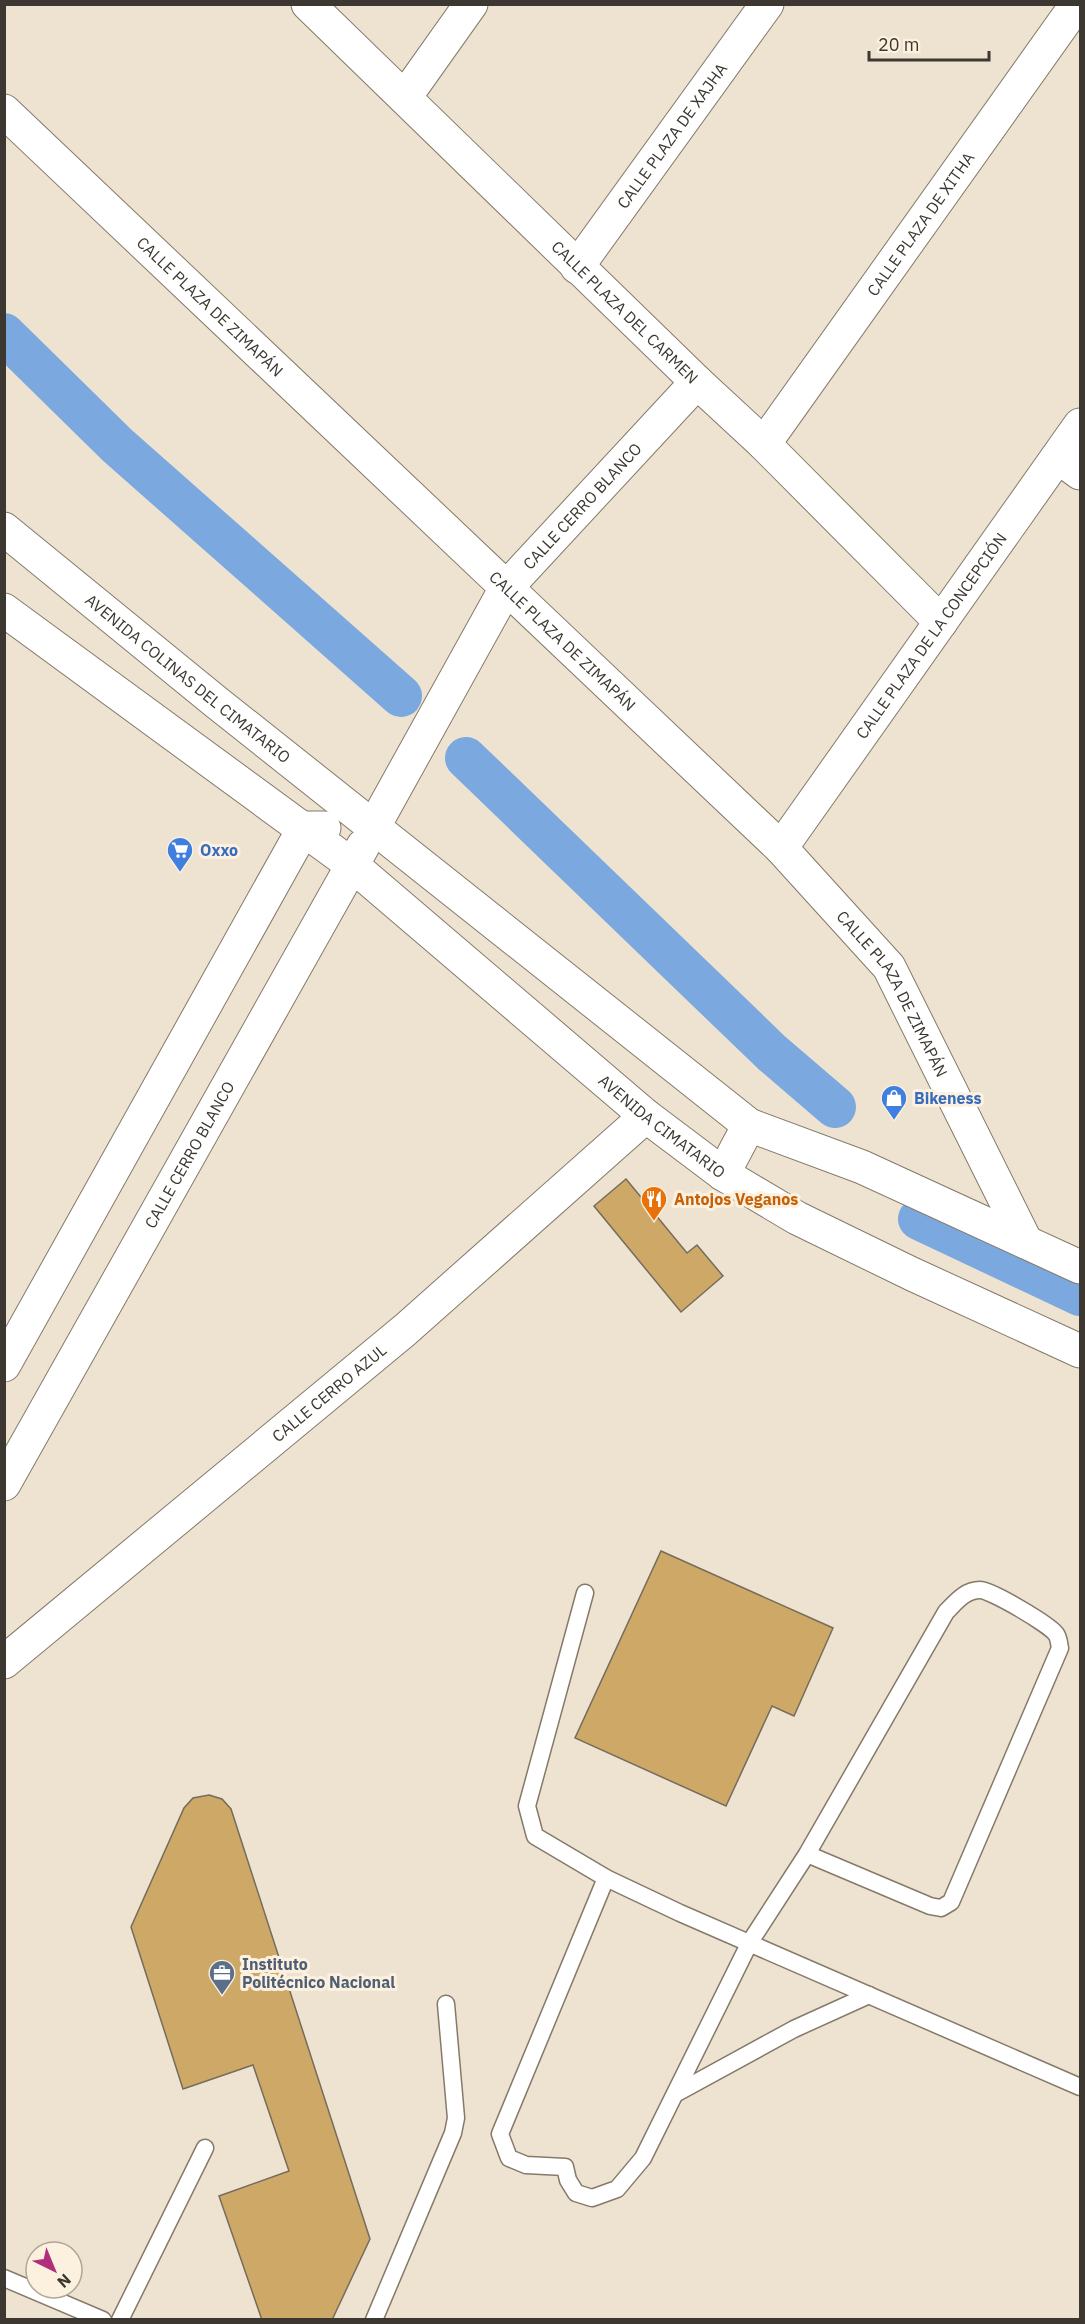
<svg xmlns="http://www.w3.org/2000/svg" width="1085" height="2324" viewBox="0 0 1085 2324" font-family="'IBM Plex Sans',sans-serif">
  <rect width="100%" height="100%" fill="#eee3d1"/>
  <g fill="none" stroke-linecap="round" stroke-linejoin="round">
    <g stroke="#7ba8df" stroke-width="42">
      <path d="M4,334L117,445L401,696"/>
      <path d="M466,758L772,1053L835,1107"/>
      <path d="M919,1219L1080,1295"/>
    </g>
  </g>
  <g fill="#cea867" stroke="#766c5c" stroke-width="1.5">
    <path d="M626,1179L687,1253L697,1245L723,1276L681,1312L594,1206Z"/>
    <path d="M661,1551L833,1628L794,1716L772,1706L726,1806L575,1738Z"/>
    <path d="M209,1795L222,1799L231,1809L370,2239L332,2320H262L219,2196L289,2171L253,2065L183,2089L131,1927L184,1808L193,1798Z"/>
  </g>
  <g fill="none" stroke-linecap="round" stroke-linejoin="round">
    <g stroke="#857a6a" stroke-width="19">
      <g id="service">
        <path d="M585,1593L527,1806L535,1836L606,1878L680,1913L1080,2087"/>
        <path d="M606,1878L500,2134L509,2158L526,2165L565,2167L568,2180L576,2193L592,2198L617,2189L643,2158L750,1942L807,1854L946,1612C956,1602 965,1590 980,1590C991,1590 1050,1625 1056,1634C1059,1638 1059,1644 1060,1648L951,1902L941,1908L930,1906L807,1854"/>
        <path d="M675,2094L794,2029L869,1995"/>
        <path d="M4,2278L103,2320"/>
        <path d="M120,2320L205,2148"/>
        <path d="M374,2320L453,2133L456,2118L446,2004"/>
      </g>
    </g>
    <g stroke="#857a6a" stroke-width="35">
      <g id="minor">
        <path id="s1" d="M308,4L697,382L764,444L941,622"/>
        <path d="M405,97L471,4"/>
        <path id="s2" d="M577,267L767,4"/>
        <path id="s3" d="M764,444L1077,4"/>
        <path d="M1058,457L1080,473"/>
        <path id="s4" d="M374,826L506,588L697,382"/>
        <path id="s5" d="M781,848L1080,425"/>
        <path id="s6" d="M4,1662L405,1330L646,1116"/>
      </g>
    </g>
    <g stroke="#857a6a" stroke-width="35">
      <g id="tertiary">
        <path id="s7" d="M4,111L781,848L889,967L1026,1242"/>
        <path id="s8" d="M4,529L216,702L749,1125L862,1167L1080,1267"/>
        <path id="s9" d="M4,610L352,865L646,1116L723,1174L797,1218L912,1274L1080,1351"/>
        <path d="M723,1174L749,1125"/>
        <path d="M4,1365L304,828H324"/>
        <path id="s10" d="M4,1484L363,846"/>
      </g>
    </g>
    <use href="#service" stroke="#fff" stroke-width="16"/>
    <use href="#minor" stroke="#fff" stroke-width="33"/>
    <use href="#tertiary" stroke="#fff" stroke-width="33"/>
  </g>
  <defs>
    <g id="supermarket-pin" transform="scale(1.35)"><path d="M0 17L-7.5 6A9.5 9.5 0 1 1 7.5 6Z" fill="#3f7fe0" stroke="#fcf0de"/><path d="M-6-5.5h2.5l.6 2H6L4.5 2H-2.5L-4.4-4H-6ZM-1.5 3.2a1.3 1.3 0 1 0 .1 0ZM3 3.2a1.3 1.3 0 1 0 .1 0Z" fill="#fff"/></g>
    <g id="shop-pin" transform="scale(1.35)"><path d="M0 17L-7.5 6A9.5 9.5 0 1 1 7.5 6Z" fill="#3f7fe0" stroke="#fcf0de"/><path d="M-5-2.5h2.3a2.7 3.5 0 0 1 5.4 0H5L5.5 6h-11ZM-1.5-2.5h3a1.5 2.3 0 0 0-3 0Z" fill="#fff"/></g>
    <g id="restaurant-pin" transform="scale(1.35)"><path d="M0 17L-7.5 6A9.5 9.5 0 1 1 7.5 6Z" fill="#e8710a" stroke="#fcf0de"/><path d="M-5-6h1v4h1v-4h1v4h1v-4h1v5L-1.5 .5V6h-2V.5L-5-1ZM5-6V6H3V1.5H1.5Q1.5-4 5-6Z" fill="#fff"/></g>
    <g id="office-pin" transform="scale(1.35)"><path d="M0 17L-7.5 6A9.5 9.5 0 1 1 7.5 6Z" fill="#5c6f8a" stroke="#fcf0de"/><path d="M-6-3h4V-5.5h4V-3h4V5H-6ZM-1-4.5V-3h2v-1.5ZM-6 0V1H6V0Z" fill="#fff"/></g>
  </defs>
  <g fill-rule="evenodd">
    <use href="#supermarket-pin" x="180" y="850"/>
    <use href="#shop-pin" x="894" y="1098"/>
    <use href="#restaurant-pin" x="654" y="1199"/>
    <use href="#office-pin" x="222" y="1973"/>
  </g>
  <g text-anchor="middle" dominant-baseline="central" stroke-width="6" stroke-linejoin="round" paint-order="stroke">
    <g font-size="16" fill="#3c3831" stroke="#fcf0de">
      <text stroke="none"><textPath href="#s2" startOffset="162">CALLE PLAZA DE XAJHA</textPath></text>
      <text stroke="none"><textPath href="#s3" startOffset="270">CALLE PLAZA DE XITHA</textPath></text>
      <text stroke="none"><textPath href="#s7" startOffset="284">CALLE PLAZA DE ZIMAPÁN</textPath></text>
      <text stroke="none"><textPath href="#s1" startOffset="442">CALLE PLAZA DEL CARMEN</textPath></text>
      <text stroke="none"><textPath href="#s4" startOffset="384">CALLE CERRO BLANCO</textPath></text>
      <text stroke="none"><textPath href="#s5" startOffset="260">CALLE PLAZA DE LA CONCEPCIÓN</textPath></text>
      <text stroke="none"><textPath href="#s7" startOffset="770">CALLE PLAZA DE ZIMAPÁN</textPath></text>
      <text stroke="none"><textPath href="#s8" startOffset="237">AVENIDA COLINAS DEL CIMATARIO</textPath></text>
      <text stroke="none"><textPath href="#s7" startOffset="1256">CALLE PLAZA DE ZIMAPÁN</textPath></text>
      <text stroke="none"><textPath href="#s9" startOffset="837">AVENIDA CIMATARIO</textPath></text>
      <text stroke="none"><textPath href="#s10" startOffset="378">CALLE CERRO BLANCO</textPath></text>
      <text stroke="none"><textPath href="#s6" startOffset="422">CALLE CERRO AZUL</textPath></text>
    </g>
    <g font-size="16" font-weight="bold" fill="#366cbe" stroke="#fcf0de" text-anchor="start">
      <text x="200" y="850">Oxxo</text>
      <text x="914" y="1098">Bikeness</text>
    </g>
    <g font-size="16" font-weight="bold" fill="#c56008" stroke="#fcf0de" text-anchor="start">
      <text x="674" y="1199">Antojos Veganos</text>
    </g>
    <g font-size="16" font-weight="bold" fill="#4e5e75" stroke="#fcf0de" text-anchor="start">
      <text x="242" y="1964">Instituto<tspan x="242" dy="18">Politécnico Nacional</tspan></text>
    </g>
  </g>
  <rect width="1085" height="2324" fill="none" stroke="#3c3831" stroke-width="12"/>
  <g transform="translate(54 2270) rotate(137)"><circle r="28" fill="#fcf0de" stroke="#afa699" stroke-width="1.5"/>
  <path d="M0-4.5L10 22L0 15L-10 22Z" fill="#b02f7b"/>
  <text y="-9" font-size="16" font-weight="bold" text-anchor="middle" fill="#3c3831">N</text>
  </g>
  <path d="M869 51v9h120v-9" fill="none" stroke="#3c3831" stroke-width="3"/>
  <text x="878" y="51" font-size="18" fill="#3c3831" stroke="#fcf0de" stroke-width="4.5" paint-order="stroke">20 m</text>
</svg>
